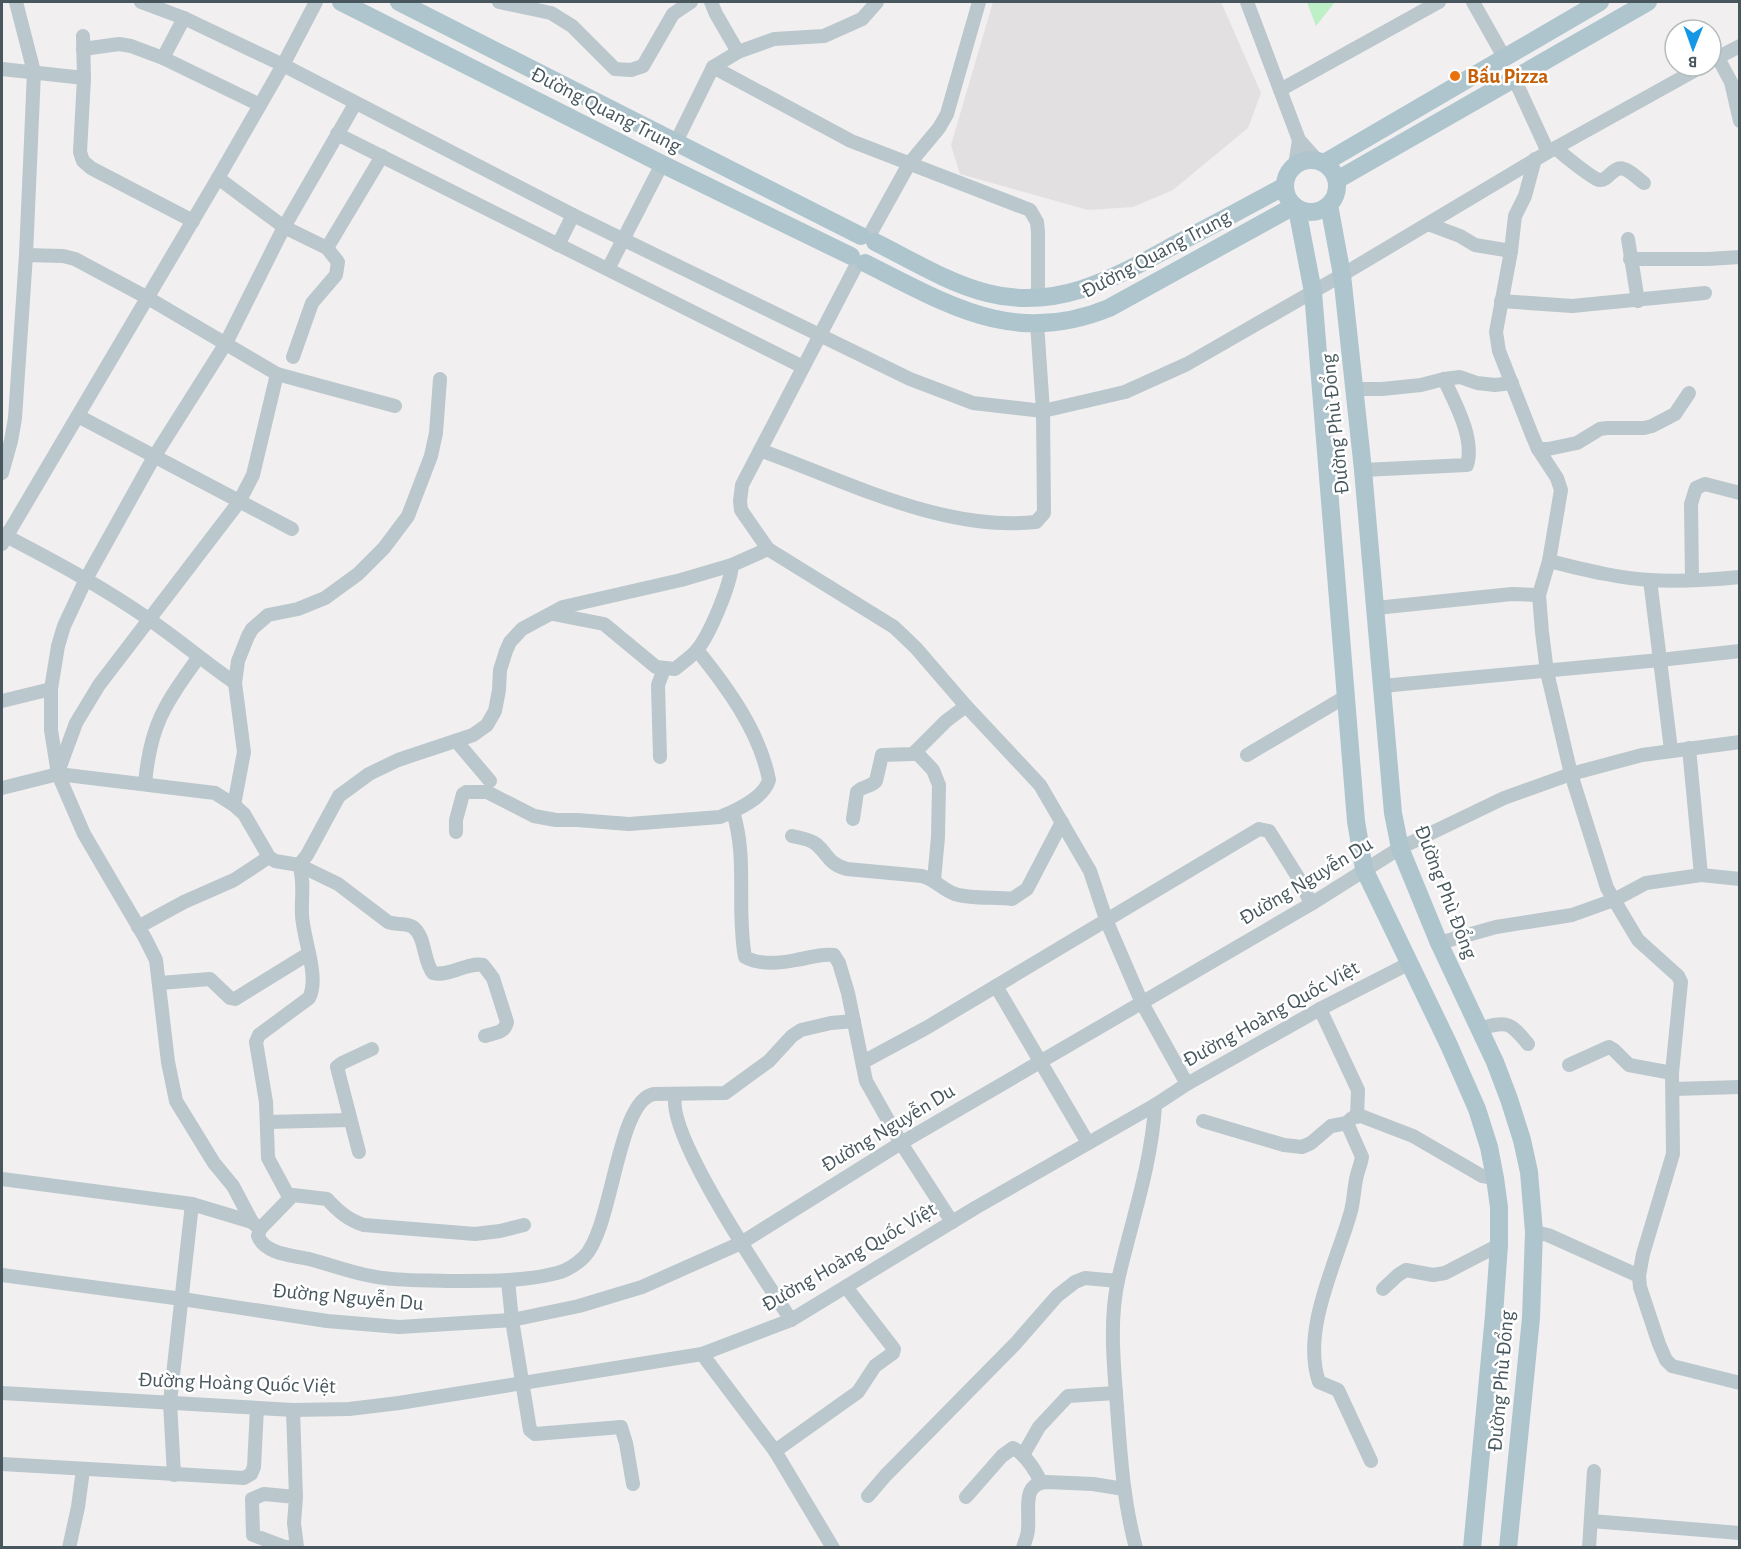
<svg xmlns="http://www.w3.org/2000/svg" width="1741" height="1549" viewBox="0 0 1741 1549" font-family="'Alegreya Sans',sans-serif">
  <rect width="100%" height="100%" fill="#f2eff0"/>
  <path fill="#e3e0e2" d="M993,2H1221L1261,93L1248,128L1173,190L1133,207L1088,210L960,174L951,145Z"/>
  <path fill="#bdf0c7" d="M1307,2H1335L1316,26Z"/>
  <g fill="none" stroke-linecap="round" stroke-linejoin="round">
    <g stroke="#bac7cc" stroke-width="14">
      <path d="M141,2L184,18L283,65L573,215L910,379L973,403L1043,411L1125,392L1187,364L1342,275L1548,152L1703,66"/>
      <path d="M499,2L551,13L572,26L615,69L631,70L643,66L673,14L691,2"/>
      <path d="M711,2L716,14L738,52"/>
      <path d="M1247,2L1299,140L1317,160"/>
      <path d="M1473,2L1504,57"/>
      <path d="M83,36L84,78L80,152L83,161L91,168L193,221"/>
      <path d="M83,49L119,44L131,46L163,58L260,105"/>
      <path d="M163,58L184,18"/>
      <path d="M1718,58L1731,82L1740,121"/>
      <path d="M1711,61L1740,46"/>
      <path d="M713,67L738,52L774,39L824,36L862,19L877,2"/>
      <path d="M2,69L84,78"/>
      <path d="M1514,78L1548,152"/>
      <path d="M1280,90L1439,2"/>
      <path d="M337,134L803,367"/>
      <path d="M676,142L713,67L851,141L1030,210L1037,222L1038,232V298"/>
      <path d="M1555,148C1563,154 1591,178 1599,180C1609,181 1613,165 1624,169C1631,171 1638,179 1644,183"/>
      <path d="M1535,159L1525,196L1515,216L1511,251L1496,332L1499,351L1532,435L1538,449L1557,478L1561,490L1549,561C1582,569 1616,578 1650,580C1680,582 1710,580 1740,577"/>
      <path d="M1295,165L1299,140"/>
      <path d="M218,178L284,227L327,248L338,262L336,275L312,303L293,357"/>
      <path d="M1428,224L1460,236L1475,245L1511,251"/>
      <path d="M869,236L909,164L939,128L947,114L979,2"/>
      <path d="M1628,239L1638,301"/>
      <path d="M558,245L573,215"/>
      <path d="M327,248L382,156"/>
      <path d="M26,255L63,256L75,259L148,298L277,374L395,406"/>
      <path d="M1630,259H1708L1740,257"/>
      <path d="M858,262L742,485L740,501L741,510L768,549L894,627L916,648L966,706L1040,785L1090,871L1107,922L1142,1003L1187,1084"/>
      <path d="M608,269L662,164"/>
      <path d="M1501,301L1572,306L1705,293"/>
      <path d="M1354,389H1382L1421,385L1444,379L1460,377L1477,383L1495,385L1512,383"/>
      <path d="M78,416L292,529"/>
      <path d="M1538,449H1548L1577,443L1600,429L1607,428H1644L1652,426L1675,414L1689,393"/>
      <path d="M760,450C846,481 943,532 1036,522L1044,513L1043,411L1037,323"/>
      <path d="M1363,470L1467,465C1475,438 1455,403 1444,379"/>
      <path d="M2,473L11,441L15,418L26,255L34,72L16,2"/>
      <path d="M2,534C52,560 103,587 150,620C179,640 206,663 235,683"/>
      <path d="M2,544L218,178L283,65L316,2"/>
      <path d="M1549,561L1539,595L1542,632L1547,672L1571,774L1607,888L1638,940L1678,976L1681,982L1672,1073L1673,1154L1643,1254L1639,1276L1640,1287L1659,1344L1666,1360L1672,1366L1740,1383"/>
      <path d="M1692,580L1691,504L1696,488L1705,484L1740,493"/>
      <path d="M1376,608L1512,594L1539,595"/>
      <path d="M553,614L604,624L656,667L675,669C682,663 691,657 697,650C710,634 730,586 732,565"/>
      <path d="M1382,686L1660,660L1650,580"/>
      <path d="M2,701L51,689"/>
      <path d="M457,742L490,781"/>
      <path d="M1689,748L1701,875"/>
      <path d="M1671,750L1660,660L1740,651"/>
      <path d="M916,752L933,770L939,785L938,837L934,880"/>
      <path d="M1247,755L1345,697"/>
      <path d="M660,757L658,685L664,669"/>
      <path d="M58,772L76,723L99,685L239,502L253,475L277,374"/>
      <path d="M145,784C150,725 165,704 198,658"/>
      <path d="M2,788L58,774L215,793L234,805L244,814L269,857L275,861L299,865C305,881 301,898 302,915C303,939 320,977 309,998L259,1035L256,1042L266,1102L268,1158L289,1197"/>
      <path d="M234,805L244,752L235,683L238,661L248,636L252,629L268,615L298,609L325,598L358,574L384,548L408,516L431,456L436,433L440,379"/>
      <path d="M733,812C748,859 736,909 745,957C759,965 781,963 796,960C810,958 820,953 834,955L839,963L848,993L866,1081L901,1143L952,1222"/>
      <path d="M853,819L857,792C862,786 871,787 876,781L882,755L913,754L946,721L966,706"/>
      <path d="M456,832V820L463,794L466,792H487L534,816L556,820H577L629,824L720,817C737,810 764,798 769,780C760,732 727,687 697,650"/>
      <path d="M792,836C800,838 810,839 816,844C829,855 828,864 847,869L922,876C936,880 943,890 955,894C969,899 996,897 1012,899L1027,889L1062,822"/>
      <path d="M138,927L184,902L234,880L269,857"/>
      <path d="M1439,943L1496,927L1572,915L1614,900L1646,883L1701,875L1740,879"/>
      <path d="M160,983L210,979L230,998L235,999L308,954"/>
      <path d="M996,986L1088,1143"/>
      <path d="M1320,1009L1358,1090L1357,1116"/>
      <path d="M1479,1029C1507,1021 1509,1021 1528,1044"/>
      <path d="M485,1036C494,1033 505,1033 507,1022L493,978L483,965C466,962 450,977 433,973C423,961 426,937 413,927C407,923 395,925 388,922L338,884L299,865L307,855L339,796L369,774L398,760L473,735L487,725L495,711L499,690L500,670L506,651L510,642L522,629L563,607L681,580L732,565L768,549"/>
      <path d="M863,1062L926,1028L1259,829L1269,831L1301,882L1311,904"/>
      <path d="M1569,1065L1609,1047L1614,1050L1629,1065L1672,1073"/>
      <path d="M1674,1089L1740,1087"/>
      <path d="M676,1094C662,1130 768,1284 791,1320"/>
      <path d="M1203,1121L1284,1145L1302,1147L1311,1143L1331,1126L1347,1123L1352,1118L1361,1116L1413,1136L1482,1176L1495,1178"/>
      <path d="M267,1122L350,1120"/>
      <path d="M1347,1123L1362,1157C1361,1163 1359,1168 1357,1175C1354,1187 1354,1199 1351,1211C1337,1262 1301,1330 1319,1382L1338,1390L1371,1461"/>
      <path d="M359,1152L337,1067L342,1063L372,1049"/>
      <path d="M2,1179L192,1204L252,1222"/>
      <path d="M524,1225L500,1231L475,1234L364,1225C348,1220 338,1211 327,1199L293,1195L260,1229L258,1236C265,1254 291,1255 309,1259C328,1264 347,1271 366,1275C393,1281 420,1280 448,1281C484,1281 522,1282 557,1273C566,1271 577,1264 584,1257C613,1228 617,1100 654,1094L725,1093L769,1061L792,1036L801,1030L831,1023L854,1021"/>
      <path d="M260,1229L252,1222L233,1186L214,1163L176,1101L168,1062L156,960L145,938L84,834L58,774L51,730V689L58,646L64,626L86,579L154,457L226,343L284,227L355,104"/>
      <path d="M1534,1232L1548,1235L1639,1276"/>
      <path d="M2,1275L182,1299L327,1321L399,1327L512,1320L579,1306L642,1287L741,1243L901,1143L1311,904L1400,848L1504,798L1571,774L1642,755L1740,742"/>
      <path d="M508,1281L512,1320L530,1430L535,1434L621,1427L626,1443L633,1484"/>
      <path d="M1383,1289L1398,1275L1406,1270L1433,1275L1445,1273L1499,1245"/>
      <path d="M702,1354L775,1451L833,1548"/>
      <path d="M2,1393L293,1410L349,1409L399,1403L702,1354L791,1320L975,1208L1155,1105L1187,1084L1320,1009L1408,964"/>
      <path d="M293,1410L296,1497L264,1494L252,1499L253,1535L285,1547H297L294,1523L296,1497"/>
      <path d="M775,1451L858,1392L875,1366L893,1353L894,1349L846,1287"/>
      <path d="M1023,1455L1039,1427L1068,1396L1116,1393"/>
      <path d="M2,1464L244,1478L251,1474L254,1467L257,1408"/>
      <path d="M174,1475L170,1402L192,1204"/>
      <path d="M868,1496L885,1476L1016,1343L1057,1296L1075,1282L1085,1278L1118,1281"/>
      <path d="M966,1497L1002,1456L1013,1448C1025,1454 1035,1470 1041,1482"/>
      <path d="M1591,1521L1740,1533"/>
      <path d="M69,1548L78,1507L83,1470"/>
      <path d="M1023,1548C1025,1541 1028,1535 1028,1529C1030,1510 1021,1483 1047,1482L1093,1484L1124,1489"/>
      <path d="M1136,1548C1122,1497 1120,1445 1116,1394C1113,1356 1110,1317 1118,1280C1131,1223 1152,1163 1155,1105"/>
      <path d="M1589,1548L1594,1471"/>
    </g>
    <g stroke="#aec5ce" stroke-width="18">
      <path d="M341,2L662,164L851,256"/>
      <path d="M399,2L861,236"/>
      <circle cx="1311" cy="186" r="26"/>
      <path d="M1324,163L1600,2"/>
      <path d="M1337,180L1648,2"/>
      <path d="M1329,205L1342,275L1363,470L1393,813L1400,848L1439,943L1495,1062L1509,1099L1522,1140L1529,1172L1534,1232L1531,1318L1508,1548"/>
      <path d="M1297,209L1313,292L1356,821L1364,869L1448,1043L1477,1109L1489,1147L1495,1178L1499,1207V1245L1494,1315L1472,1548"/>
      <path d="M875,242C911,260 948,283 987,293C1060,312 1119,275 1180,242C1215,224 1250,205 1285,186"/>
      <path d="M865,263C949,305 1014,347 1109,308L1294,206"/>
    </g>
  </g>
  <circle fill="#e8710a" stroke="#fff" stroke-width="2" cx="1455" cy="76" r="6"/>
  <g text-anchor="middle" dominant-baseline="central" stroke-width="5" stroke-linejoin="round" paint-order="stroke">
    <g font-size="21" font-weight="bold" fill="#c56008" stroke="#fff" text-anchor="start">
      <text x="1467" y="76">Bấu Pizza</text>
    </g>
    <g font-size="21" fill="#47575d" stroke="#fff">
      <text transform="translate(606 110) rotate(27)">Đường Quang Trung</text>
      <text transform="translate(1156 254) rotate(-28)">Đường Quang Trung</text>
      <text transform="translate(1335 424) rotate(-96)">Đường Phù Đổng</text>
      <text transform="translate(1306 881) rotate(-31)">Đường Nguyễn Du</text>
      <text transform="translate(1446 892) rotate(69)">Đường Phù Đổng</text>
      <text transform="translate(1271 1014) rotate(-29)">Đường Hoàng Quốc Việt</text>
      <text transform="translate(888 1128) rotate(-31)">Đường Nguyễn Du</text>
      <text transform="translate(849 1257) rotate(-30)">Đường Hoàng Quốc Việt</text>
      <text transform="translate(348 1297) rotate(5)">Đường Nguyễn Du</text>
      <text transform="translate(1501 1381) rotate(-85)">Đường Phù Đổng</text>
      <text transform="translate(237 1383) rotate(2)">Đường Hoàng Quốc Việt</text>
    </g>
  </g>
  <rect width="1741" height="1549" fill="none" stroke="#47575d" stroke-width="6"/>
  <g transform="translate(1693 48) rotate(181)"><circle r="28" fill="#ffffff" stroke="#b5bcbe" stroke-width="1.5"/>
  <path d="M0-4.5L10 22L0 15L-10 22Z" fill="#1697e5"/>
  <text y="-9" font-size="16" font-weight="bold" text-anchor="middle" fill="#47575d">B</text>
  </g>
</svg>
